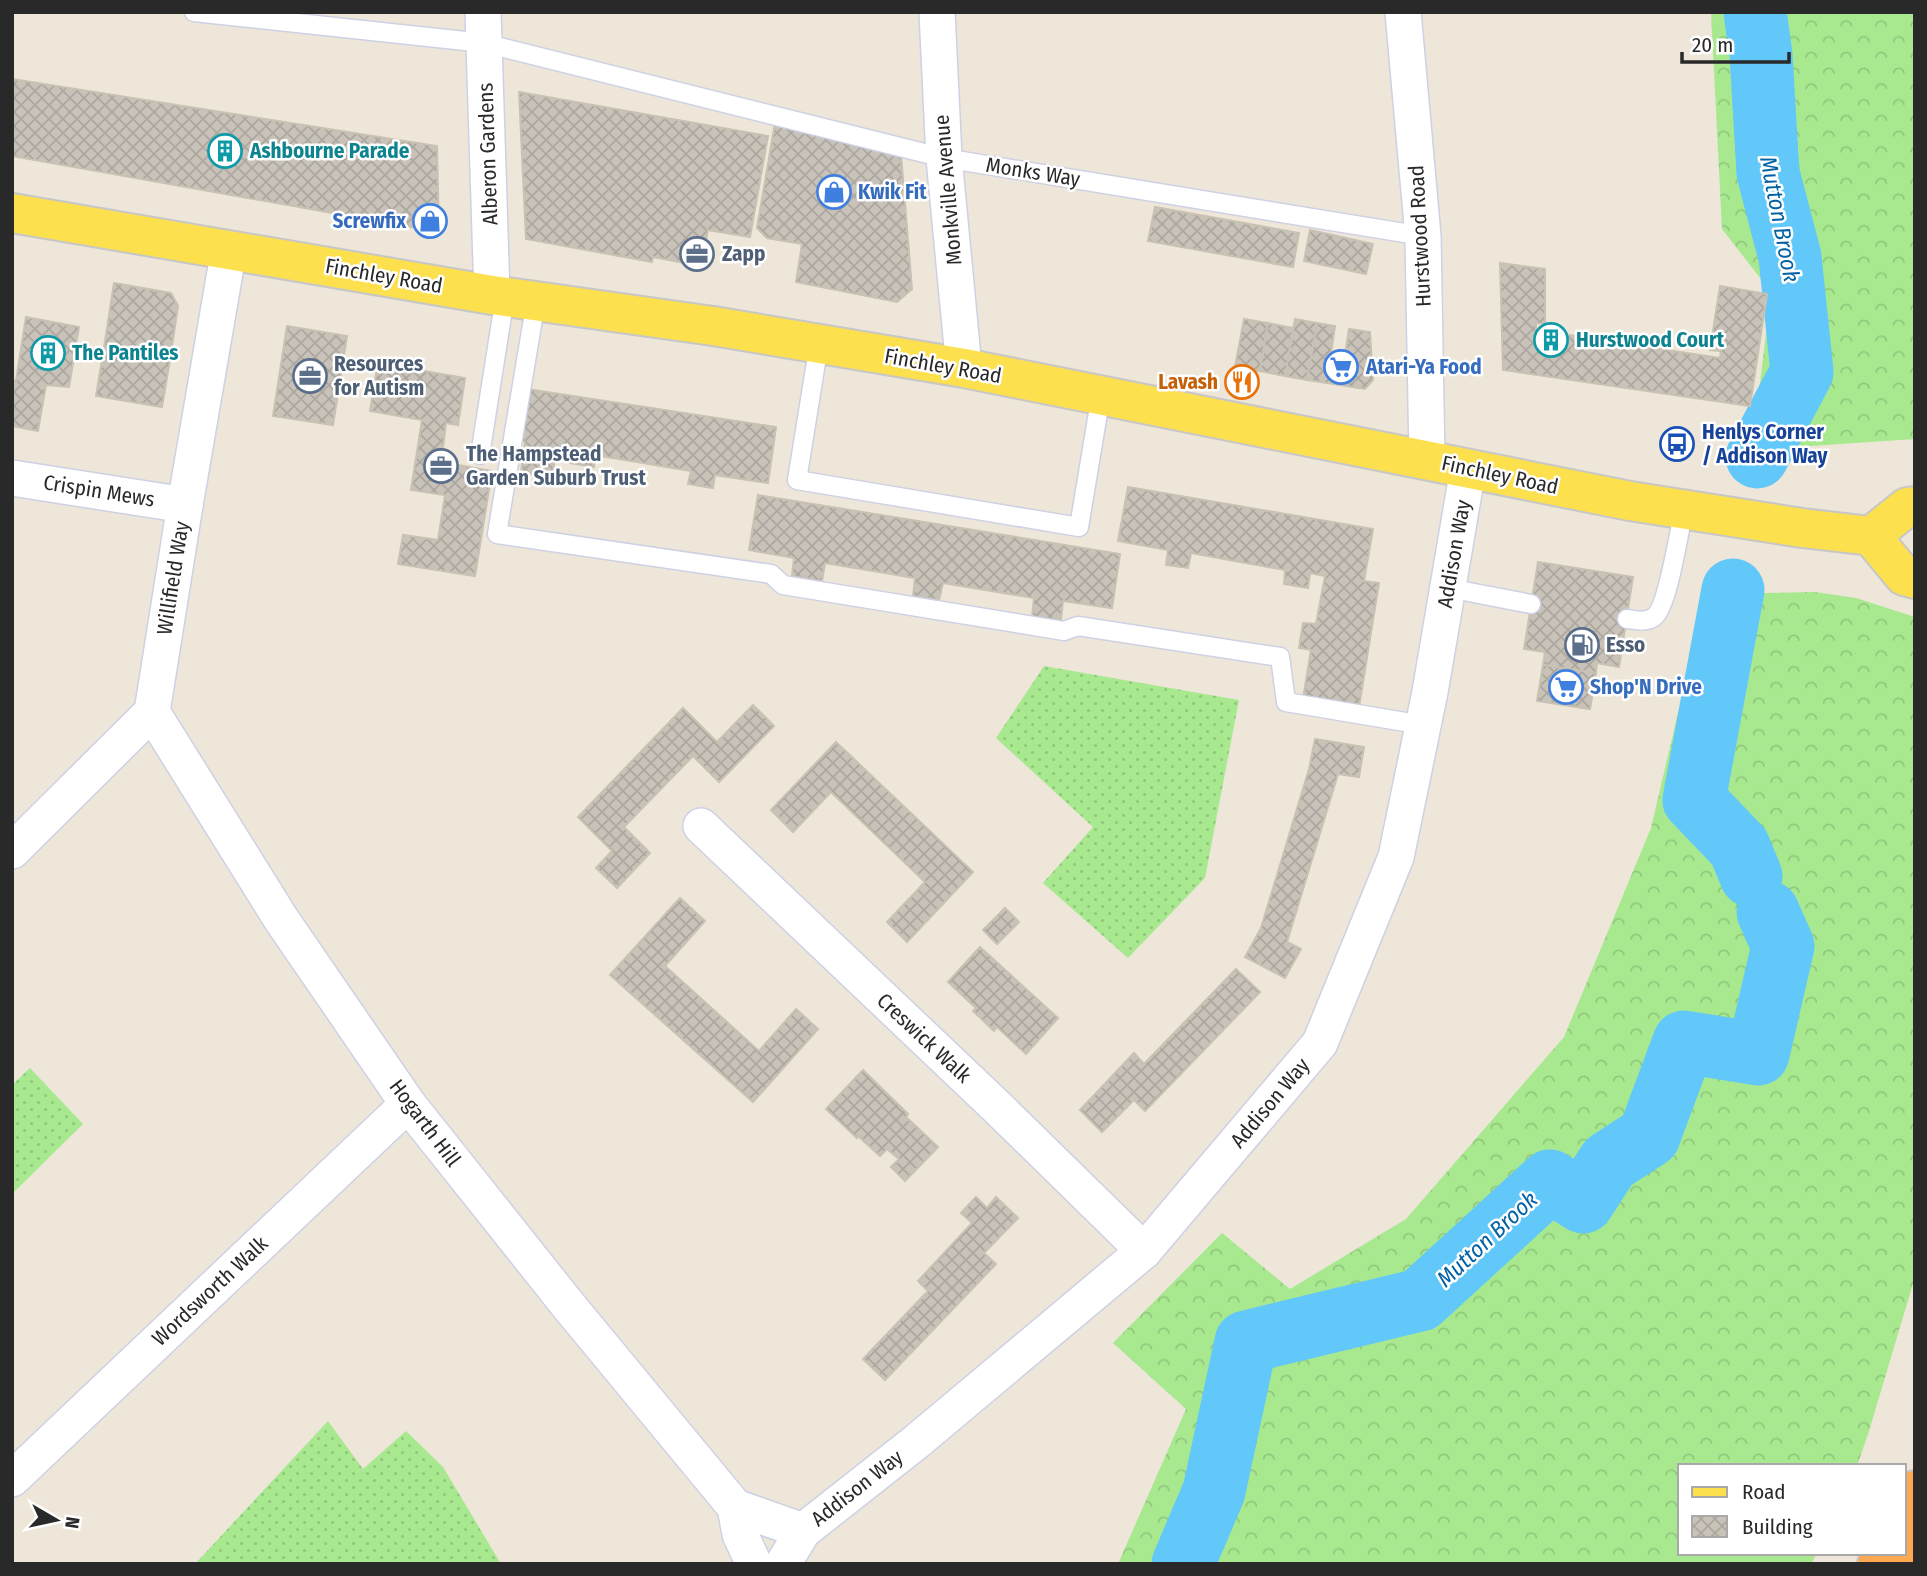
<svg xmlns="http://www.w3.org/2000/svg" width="1927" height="1576" viewBox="0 0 1927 1576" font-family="'Fira Sans Condensed',sans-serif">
  <defs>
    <pattern id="forest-crowns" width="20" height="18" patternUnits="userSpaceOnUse" patternTransform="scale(1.75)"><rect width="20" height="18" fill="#a8e990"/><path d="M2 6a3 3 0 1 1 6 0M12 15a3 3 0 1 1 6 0" fill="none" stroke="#91c87c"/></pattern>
    <pattern id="garden-dots" width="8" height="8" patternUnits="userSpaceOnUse" patternTransform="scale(1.75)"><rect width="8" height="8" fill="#a8e990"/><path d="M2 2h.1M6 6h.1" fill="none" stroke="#91c87c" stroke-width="1.8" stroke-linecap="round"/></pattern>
    <pattern id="building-cross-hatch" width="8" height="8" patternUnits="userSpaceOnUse" patternTransform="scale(1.75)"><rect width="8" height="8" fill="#c8c2b9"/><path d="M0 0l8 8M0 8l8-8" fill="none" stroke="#aca79f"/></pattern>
  </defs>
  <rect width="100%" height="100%" fill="#ede6d9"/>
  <g fill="url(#forest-crowns)">
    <path d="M1711,12H1915V439L1752,450L1771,292L1722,229Z"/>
    <path d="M1815,592L1856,598L1915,617V1277L1869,1431L1857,1466H1680V1553H1817L1811,1564H1118L1186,1409L1113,1343L1222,1233L1290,1289L1406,1219L1564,1037L1651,828L1706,594Z"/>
  </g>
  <g fill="url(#garden-dots)">
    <path d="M1044,666L1239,700L1205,878L1128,958L1043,883L1093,827L996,738Z"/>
    <path d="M30,1068L83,1124L12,1194V1085Z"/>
    <path d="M328,1421L363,1469L406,1431L443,1467L501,1564H195Z"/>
  </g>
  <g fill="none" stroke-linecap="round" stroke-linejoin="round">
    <g stroke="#62c7f9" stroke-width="63">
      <path d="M1755,12L1761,55L1768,173L1790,257L1802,372L1757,457"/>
      <path d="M1733,590L1694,800L1739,847L1751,876"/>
      <path d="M1183,1564L1214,1491L1246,1342L1420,1300L1550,1181L1583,1202L1609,1162L1649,1136L1684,1042L1758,1054L1783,946L1768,912"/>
    </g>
  </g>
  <g fill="url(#building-cross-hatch)" stroke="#c8c2b3" stroke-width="2">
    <path d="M12,79L437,146L439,232L12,156Z"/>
    <path d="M519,92L768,136L750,237L708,230L701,266L653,257L652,262L526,239Z"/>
    <path d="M775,123L901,155L912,289L897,302L796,282L802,244L767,238L757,228Z"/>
    <path d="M1155,207L1299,233L1293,267L1148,241Z"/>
    <path d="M1310,230L1373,244L1366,274L1304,261Z"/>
    <path d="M1500,263L1545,269V324L1536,323V330L1720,358L1721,351L1710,350L1720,286L1767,294L1750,406L1503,370Z"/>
    <path d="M114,283L171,293L178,306L170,360L104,348Z"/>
    <path d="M26,317L79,327L69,387L46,385L38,431L12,426V380L16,381Z"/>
    <path d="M1244,319L1268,323L1260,371L1235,367Z"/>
    <path d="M1295,319L1317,323L1307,380L1285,376Z"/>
    <path d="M1268,323L1293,328L1285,376L1260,371Z"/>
    <path d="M1317,323L1335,326L1331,353L1345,355L1349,329L1370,332L1373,380L1365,389L1307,380Z"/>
    <path d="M287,326L347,336L333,425L273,416Z"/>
    <path d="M104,348L170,360L162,407L96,396Z"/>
    <path d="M378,363L465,378L458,425L446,423L441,462L492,471L475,576L398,564L403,535L438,540L445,495L411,490L422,420L370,411Z"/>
    <path d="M527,389L776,427L768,483L715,475L713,488L688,484L691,471L595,455L594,467L570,463L572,451L557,449L552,477L521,472L525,442L519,441Z"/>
    <path d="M1128,487L1373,529L1364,581L1379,583L1359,707L1303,699L1311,650L1299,648L1303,623L1316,624L1325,576L1310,573L1308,588L1284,584L1285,570L1191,553L1188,568L1166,565L1168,550L1118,541Z"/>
    <path d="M758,495L1120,554L1112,608L1063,601L1061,620L1032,617L1034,598L943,583L939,600L913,596L915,578L825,563L822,581L792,576L794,558L749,550Z"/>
    <path d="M1538,562L1633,577L1619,667L1597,663L1596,673L1543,665L1545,652L1524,649Z"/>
    <path d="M1543,665L1596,673L1590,709L1537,701Z"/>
    <path d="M753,705L774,726L719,782L693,756L624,827L650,853L617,888L596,868L612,851L578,817L683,708L717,742Z"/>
    <path d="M1315,739L1364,747L1359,777L1338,774L1287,942L1301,949L1285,978L1245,957L1261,928L1309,769Z"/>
    <path d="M836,742L973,872L907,942L887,922L925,882L831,792L793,832L771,810Z"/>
    <path d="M680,898L705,921L665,966L759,1051L796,1009L818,1029L753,1102L610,975Z"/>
    <path d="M1005,908L1019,922L997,944L983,930Z"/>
    <path d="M980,947L1058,1018L1026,1054L997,1027L994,1031L973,1011L976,1008L948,982Z"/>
    <path d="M1236,969L1260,992L1145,1111L1134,1100L1102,1132L1080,1110L1134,1053L1144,1064Z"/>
    <path d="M863,1070L908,1114L906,1117L938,1147L905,1181L891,1167L899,1159L887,1149L880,1156L858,1136L857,1138L826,1109Z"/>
    <path d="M976,1197L987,1208L996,1197L1018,1218L984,1253L996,1264L885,1380L863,1359L928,1291L918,1281L972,1223L961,1213Z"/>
  </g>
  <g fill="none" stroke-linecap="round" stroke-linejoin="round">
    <g stroke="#ced1e4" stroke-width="21">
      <g id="lane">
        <path d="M194,12L484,43L944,158L1423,236"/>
        <path d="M536,301L497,534L771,574L783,585L1064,631L1078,626L1280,657L1286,702L1423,725"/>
        <path d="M819,344L797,480L1079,527L1101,395"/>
        <path d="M480,455L505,297"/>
        <path d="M1448,588L1531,604"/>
        <path d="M1627,619C1636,620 1645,623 1654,617C1668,607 1679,530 1684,510"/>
      </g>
    </g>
    <g stroke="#ced1e4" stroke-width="38">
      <g id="street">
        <path d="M483,12L492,295"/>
        <path d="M937,12L944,158L964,368"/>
        <path d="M1403,12L1423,236L1427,460"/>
        <path d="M12,478L185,505"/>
        <path d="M152,712L281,919L408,1104L568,1305L735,1507L740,1534L754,1564"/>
        <path d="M701,826L998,1108L1144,1251"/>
        <path d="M12,851L152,712L185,505L229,249"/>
        <path d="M12,1479L408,1104"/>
        <path d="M735,1507L803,1531"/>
        <path d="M783,1564L803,1531L916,1442L1144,1251L1320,1043L1396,857L1430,692L1468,469"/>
      </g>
    </g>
    <g stroke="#c7c7c7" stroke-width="42">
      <g id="primary">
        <path d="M12,213L492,295L713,326L964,368L1630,501L1802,528L1871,536L1904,576L1915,579"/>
        <path d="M1871,536L1907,507L1915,506"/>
      </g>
    </g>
    <g stroke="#c7c7c7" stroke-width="42">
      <g id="highway">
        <path d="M1904,1510L1915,1490"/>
        <path d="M1877,1564L1882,1553"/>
        <path d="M1908,1564L1915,1537"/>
      </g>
    </g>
    <use href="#lane" stroke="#fff" stroke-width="18"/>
    <use href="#street" stroke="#fff" stroke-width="35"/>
    <use href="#primary" stroke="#fde04e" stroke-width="38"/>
    <use href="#highway" stroke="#ffa852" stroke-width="38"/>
  </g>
  <defs>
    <g id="building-ring" transform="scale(1.75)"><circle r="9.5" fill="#fff" stroke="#0f9aa8" stroke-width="1.5"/><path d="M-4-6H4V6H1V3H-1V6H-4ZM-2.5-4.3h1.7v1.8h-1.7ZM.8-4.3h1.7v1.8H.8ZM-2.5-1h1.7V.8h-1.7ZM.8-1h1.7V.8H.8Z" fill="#0f9aa8"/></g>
    <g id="shop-ring" transform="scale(1.75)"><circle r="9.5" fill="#fff" stroke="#3f7fe0" stroke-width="1.5"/><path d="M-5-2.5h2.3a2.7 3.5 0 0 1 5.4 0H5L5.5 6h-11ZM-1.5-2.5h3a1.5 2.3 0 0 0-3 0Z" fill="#3f7fe0"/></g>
    <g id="office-ring" transform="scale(1.75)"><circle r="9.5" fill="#fff" stroke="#5c6f8a" stroke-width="1.5"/><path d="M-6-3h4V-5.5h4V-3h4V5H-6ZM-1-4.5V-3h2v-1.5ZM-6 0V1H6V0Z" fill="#5c6f8a"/></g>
    <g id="supermarket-ring" transform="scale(1.75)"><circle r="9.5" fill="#fff" stroke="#3f7fe0" stroke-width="1.5"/><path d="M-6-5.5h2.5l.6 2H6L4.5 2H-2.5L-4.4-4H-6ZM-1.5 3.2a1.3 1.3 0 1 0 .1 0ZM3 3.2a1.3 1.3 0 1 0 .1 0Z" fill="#3f7fe0"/></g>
    <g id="restaurant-ring" transform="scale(1.75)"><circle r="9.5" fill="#fff" stroke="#e8710a" stroke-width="1.5"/><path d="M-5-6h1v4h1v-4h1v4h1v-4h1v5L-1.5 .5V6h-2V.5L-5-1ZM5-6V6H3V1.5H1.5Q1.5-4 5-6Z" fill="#e8710a"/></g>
    <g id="bus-ring" transform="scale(1.75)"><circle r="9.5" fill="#fff" stroke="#1a4fb4" stroke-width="1.5"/><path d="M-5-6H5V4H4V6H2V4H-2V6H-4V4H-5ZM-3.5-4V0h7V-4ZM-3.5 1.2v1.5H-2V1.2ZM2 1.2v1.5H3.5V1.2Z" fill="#1a4fb4"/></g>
    <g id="fuel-ring" transform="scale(1.75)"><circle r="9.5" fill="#fff" stroke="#5c6f8a" stroke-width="1.5"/><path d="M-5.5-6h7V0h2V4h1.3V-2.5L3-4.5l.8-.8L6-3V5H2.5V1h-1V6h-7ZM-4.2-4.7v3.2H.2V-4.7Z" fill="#5c6f8a"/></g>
  </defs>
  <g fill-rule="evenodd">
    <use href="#building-ring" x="225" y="151"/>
    <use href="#shop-ring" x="834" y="192"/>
    <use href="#shop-ring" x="430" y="221"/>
    <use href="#office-ring" x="697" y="254"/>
    <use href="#building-ring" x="1551" y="340"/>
    <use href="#building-ring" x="48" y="353"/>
    <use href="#supermarket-ring" x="1341" y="367"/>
    <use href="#office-ring" x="310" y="376"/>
    <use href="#restaurant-ring" x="1242" y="382"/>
    <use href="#bus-ring" x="1677" y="444"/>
    <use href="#office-ring" x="441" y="466"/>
    <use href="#fuel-ring" x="1582" y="645"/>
    <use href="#supermarket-ring" x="1566" y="687"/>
  </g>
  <g text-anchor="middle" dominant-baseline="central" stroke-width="5" stroke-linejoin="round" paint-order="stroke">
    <g font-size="21" font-weight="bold" fill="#0d838f" stroke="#fff" text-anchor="start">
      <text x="250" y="151">Ashbourne Parade</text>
      <text x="1576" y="340">Hurstwood Court</text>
      <text x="72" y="353">The Pantiles</text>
    </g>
    <g font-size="21" fill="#292929" stroke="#fff">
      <text transform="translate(488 154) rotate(-92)">Alberon Gardens</text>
      <text transform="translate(1033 172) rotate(9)">Monks Way</text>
      <text transform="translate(948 190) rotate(-95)">Monkville Avenue</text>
      <text transform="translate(1420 236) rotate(-93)">Hurstwood Road</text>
      <text transform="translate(384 276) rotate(10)">Finchley Road</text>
      <text transform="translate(943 366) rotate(10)">Finchley Road</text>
      <text transform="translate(1500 475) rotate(12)">Finchley Road</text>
      <text transform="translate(99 491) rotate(9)">Crispin Mews</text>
      <text transform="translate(1454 554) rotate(-80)">Addison Way</text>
      <text transform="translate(173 578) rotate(-81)">Willifield Way</text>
      <text transform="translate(924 1038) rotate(43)">Creswick Walk</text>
      <text transform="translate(1270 1103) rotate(-50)">Addison Way</text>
      <text transform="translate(425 1123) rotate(53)">Hogarth Hill</text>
      <text transform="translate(210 1291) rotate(-43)">Wordsworth Walk</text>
      <text transform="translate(857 1488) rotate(-38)">Addison Way</text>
    </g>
    <g font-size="21" font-weight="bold" fill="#366cbe" stroke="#fff" text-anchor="start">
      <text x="858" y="192">Kwik Fit</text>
      <text x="406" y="221" text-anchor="end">Screwfix</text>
      <text x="1366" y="367">Atari-Ya Food</text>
      <text x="1590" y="687">Shop'N Drive</text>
    </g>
    <g font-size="21" font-weight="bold" fill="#4e5e75" stroke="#fff" text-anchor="start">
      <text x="722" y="254">Zapp</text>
      <text x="334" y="364">Resources<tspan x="334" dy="24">for Autism</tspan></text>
      <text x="466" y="454">The Hampstead<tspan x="466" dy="24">Garden Suburb Trust</tspan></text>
      <text x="1606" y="645">Esso</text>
    </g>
    <g font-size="21" font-weight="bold" fill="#c56008" stroke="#fff" text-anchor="end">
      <text x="1218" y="382">Lavash</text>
    </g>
    <g font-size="21" font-weight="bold" fill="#164399" stroke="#fff" text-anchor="start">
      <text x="1702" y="432">Henlys Corner<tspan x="1702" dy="24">/ Addison Way</tspan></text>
    </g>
    <g font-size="23" font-style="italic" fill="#0161a4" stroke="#fff">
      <text transform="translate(1780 219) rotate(79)">Mutton Brook</text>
      <text transform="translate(1487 1239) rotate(-43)">Mutton Brook</text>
    </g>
  </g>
  <rect width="1927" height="1576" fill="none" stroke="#292929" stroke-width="28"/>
  <rect x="1678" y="1464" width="228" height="91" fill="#ffffff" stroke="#a9a9a9" stroke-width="2"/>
  <rect x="1692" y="1487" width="35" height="10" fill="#fde04e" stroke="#a9a9a9" stroke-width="2"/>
  <text x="1742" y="1499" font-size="21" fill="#292929">Road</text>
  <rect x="1692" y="1516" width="35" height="21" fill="url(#building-cross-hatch)" stroke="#a9a9a9" stroke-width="2"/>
  <text x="1742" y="1534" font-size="21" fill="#292929">Building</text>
  <g transform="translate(56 1520) rotate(99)" stroke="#ffffff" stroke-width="5" paint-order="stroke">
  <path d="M0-5L12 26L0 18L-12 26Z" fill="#292929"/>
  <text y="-10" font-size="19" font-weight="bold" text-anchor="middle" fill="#292929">N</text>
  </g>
  <path d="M1682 52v10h107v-10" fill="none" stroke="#292929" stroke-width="3.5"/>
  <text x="1692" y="52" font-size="21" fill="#292929" stroke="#ffffff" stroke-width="5" paint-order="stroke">20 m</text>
</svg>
